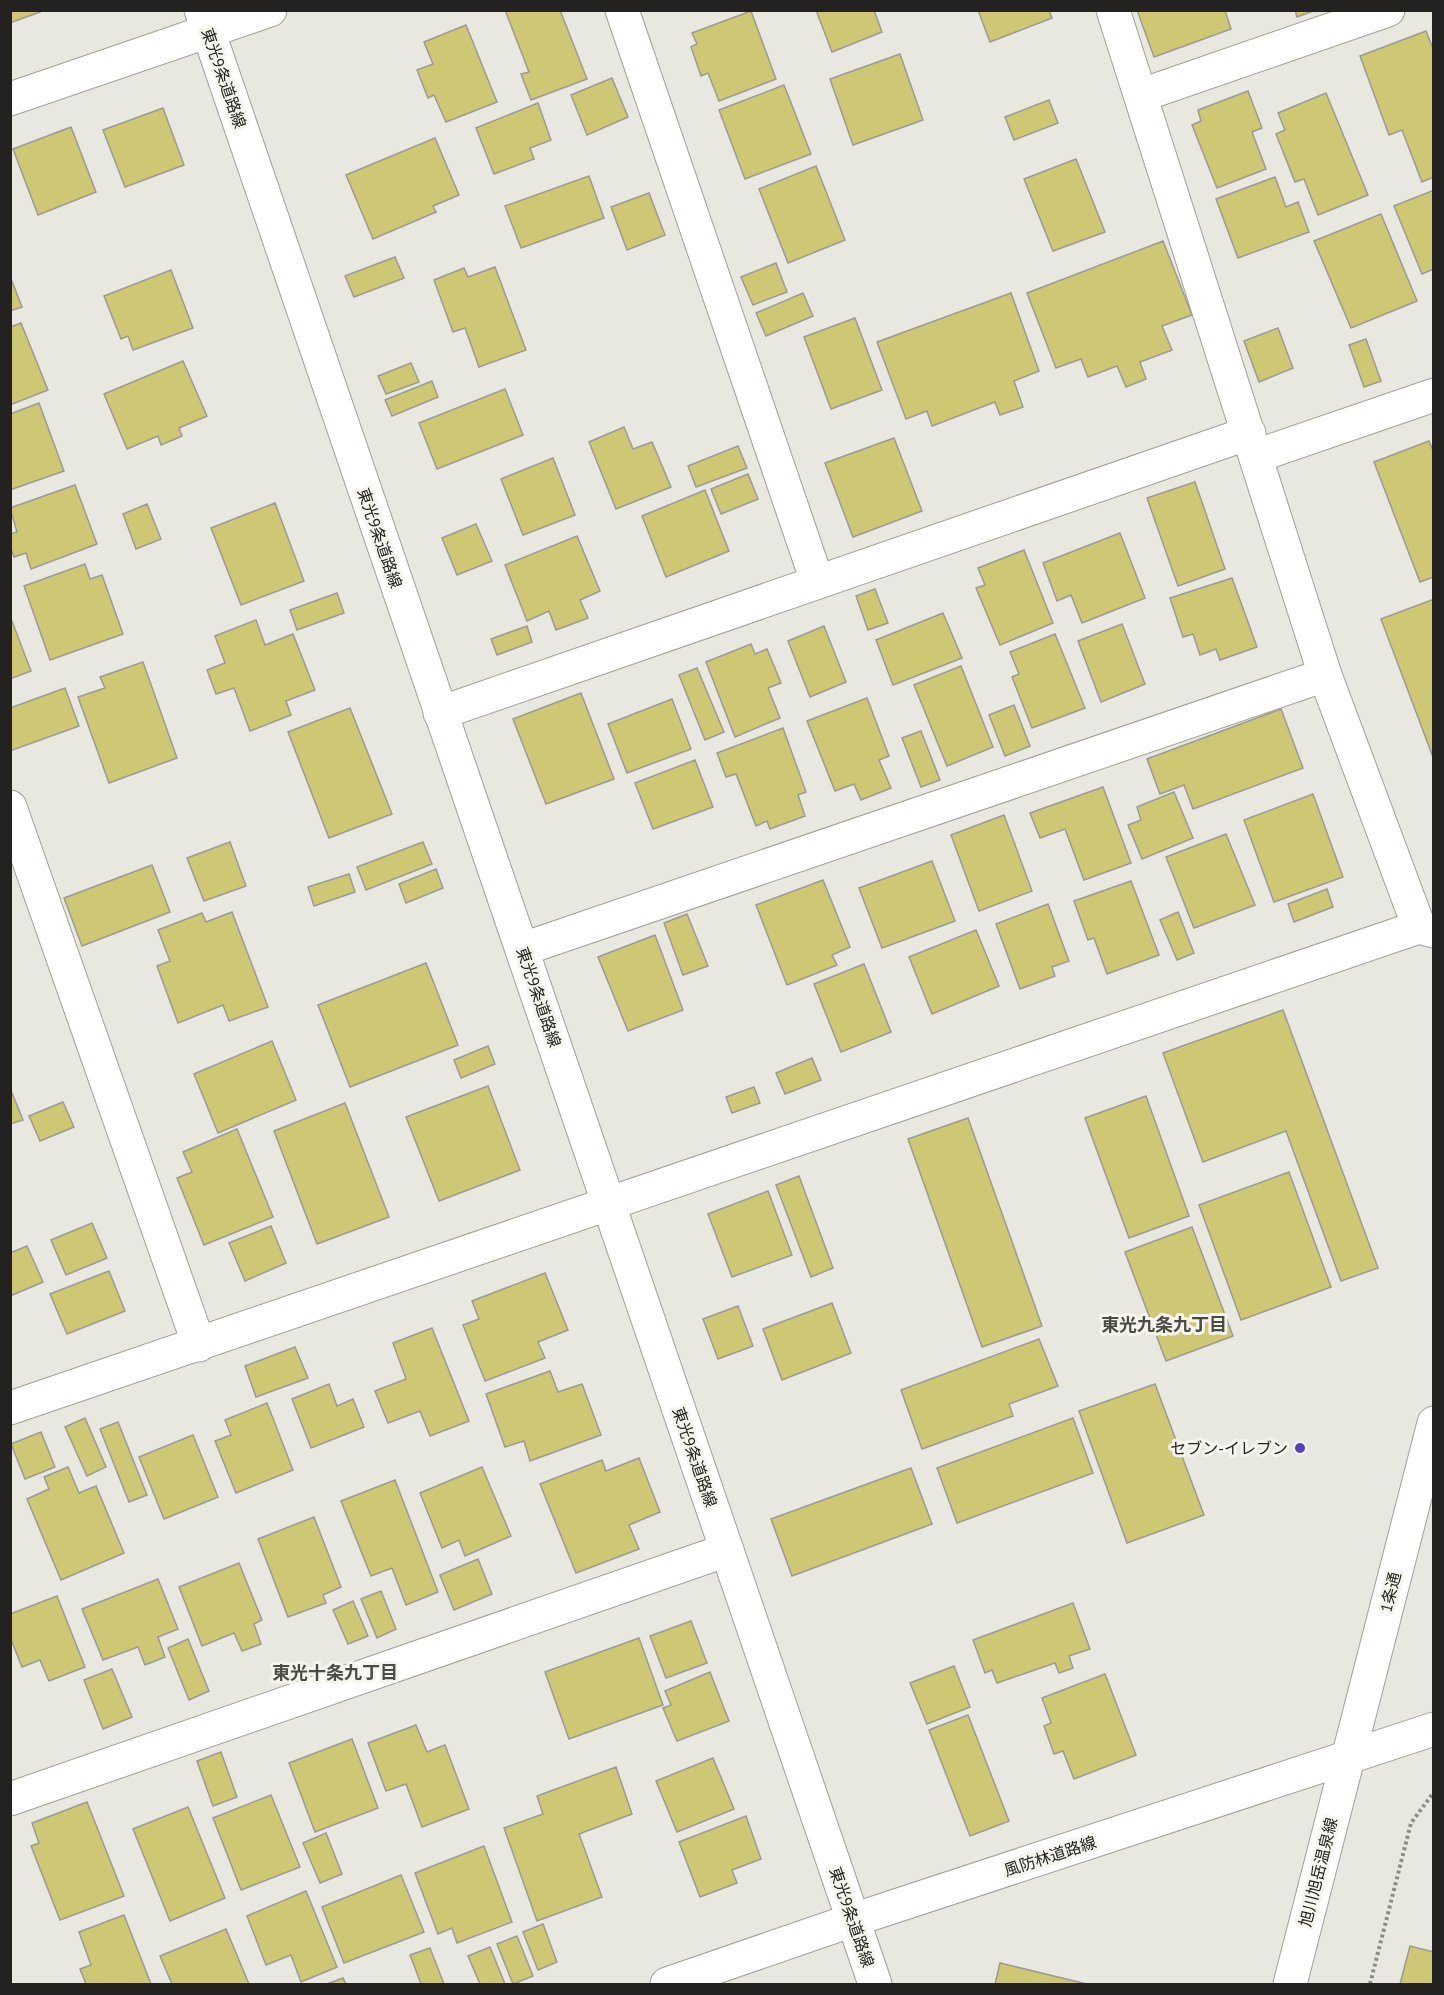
<svg xmlns="http://www.w3.org/2000/svg" width="1444" height="1995" viewBox="0 0 1444 1995" font-family="'PT Sans','Noto Sans JP',sans-serif">
  <rect width="100%" height="100%" fill="#e8e7e0"/>
  <g fill="#cec773" stroke="#9b9b94" stroke-width="1.5">
    <path d="M10,10H39L40,12L10,23Z"/>
    <path d="M505,10H560L587,79L531,100L521,74L529,72Z"/>
    <path d="M816,10H874L882,32L832,52Z"/>
    <path d="M978,10H1049L1052,18L990,42Z"/>
    <path d="M1137,10H1225L1231,29L1154,57Z"/>
    <path d="M1295,10H1316L1297,17Z"/>
    <path d="M751,11L776,79L719,101L708,73L701,76L691,47L697,44L692,33Z"/>
    <path d="M466,25L497,102L446,122L434,95L428,98L417,70L433,64L424,42Z"/>
    <path d="M1426,31L1434,51V177L1422,182L1402,130L1389,135L1360,56Z"/>
    <path d="M900,54L923,120L853,145L830,79Z"/>
    <path d="M612,78L628,117L587,135L571,95Z"/>
    <path d="M784,85L811,154L745,179L719,110Z"/>
    <path d="M1248,91L1262,128L1252,132L1266,169L1217,188L1192,125L1201,121L1198,110Z"/>
    <path d="M1326,93L1368,195L1318,215L1304,179L1295,182L1276,134L1285,130L1278,113Z"/>
    <path d="M1049,100L1058,123L1014,140L1005,117Z"/>
    <path d="M538,103L551,140L530,148L534,159L494,174L476,128Z"/>
    <path d="M163,108L184,165L125,187L103,130Z"/>
    <path d="M71,127L96,192L38,215L13,149Z"/>
    <path d="M435,138L459,195L433,206L436,212L373,239L346,175Z"/>
    <path d="M1076,159L1105,232L1053,251L1024,179Z"/>
    <path d="M816,166L845,240L788,263L759,189Z"/>
    <path d="M589,176L604,218L521,248L505,206Z"/>
    <path d="M1275,177L1286,207L1298,202L1309,232L1238,258L1216,199Z"/>
    <path d="M1434,190V269L1422,274L1394,206Z"/>
    <path d="M649,193L665,235L627,250L611,207Z"/>
    <path d="M1381,214L1417,301L1351,328L1314,241Z"/>
    <path d="M1163,241L1192,315L1162,326L1172,350L1140,362L1146,379L1126,387L1117,366L1088,377L1081,359L1056,368L1027,293Z"/>
    <path d="M395,257L404,278L354,297L345,276Z"/>
    <path d="M776,263L787,292L753,305L741,277Z"/>
    <path d="M495,267L526,350L479,367L465,328L453,332L434,280L464,268L468,277Z"/>
    <path d="M171,270L193,328L133,350L128,336L121,339L104,296Z"/>
    <path d="M10,276L22,307L10,311Z"/>
    <path d="M803,293L813,316L766,336L756,313Z"/>
    <path d="M1011,293L1039,371L1014,381L1023,407L1000,415L995,402L932,426L927,411L906,419L877,342Z"/>
    <path d="M855,318L882,390L831,409L804,337Z"/>
    <path d="M21,323L48,390L10,405V327Z"/>
    <path d="M1278,328L1293,368L1259,382L1244,341Z"/>
    <path d="M1366,339L1381,381L1364,387L1349,345Z"/>
    <path d="M183,361L207,416L179,428L182,436L161,445L158,436L127,449L104,394Z"/>
    <path d="M411,363L419,382L386,394L378,376Z"/>
    <path d="M432,381L438,397L392,416L385,400Z"/>
    <path d="M505,389L523,435L437,469L419,423Z"/>
    <path d="M39,403L64,471L10,490V414Z"/>
    <path d="M624,427L633,449L652,442L671,487L616,509L589,442Z"/>
    <path d="M894,438L922,511L853,537L825,463Z"/>
    <path d="M1429,441L1434,453V577L1420,582L1374,462Z"/>
    <path d="M738,446L747,468L696,487L688,466Z"/>
    <path d="M553,458L575,515L523,535L501,479Z"/>
    <path d="M748,474L758,499L721,514L711,489Z"/>
    <path d="M1195,482L1225,569L1178,586L1147,498Z"/>
    <path d="M75,485L97,544L31,569L26,553L14,557L10,546V534L17,532L10,508Z"/>
    <path d="M705,490L729,551L666,577L642,516Z"/>
    <path d="M275,503L304,581L241,605L211,528Z"/>
    <path d="M147,504L161,539L136,549L123,514Z"/>
    <path d="M476,524L492,561L457,575L442,538Z"/>
    <path d="M1120,533L1145,598L1082,623L1071,595L1057,601L1043,563Z"/>
    <path d="M577,536L600,591L580,600L588,618L556,630L549,611L527,621L505,565Z"/>
    <path d="M1024,550L1053,623L1000,645L976,588L985,585L978,568Z"/>
    <path d="M85,564L90,579L102,575L123,634L50,660L24,586Z"/>
    <path d="M1232,578L1257,647L1220,660L1216,649L1200,655L1193,634L1183,637L1170,598Z"/>
    <path d="M875,589L888,623L868,630L856,596Z"/>
    <path d="M337,593L344,613L297,630L290,610Z"/>
    <path d="M1434,599V760L1381,619Z"/>
    <path d="M943,613L962,658L893,685L876,640Z"/>
    <path d="M10,616L31,671L10,679Z"/>
    <path d="M256,620L265,645L293,634L315,690L286,701L291,715L250,731L234,688L216,694L207,670L225,663L215,636Z"/>
    <path d="M1122,624L1145,684L1101,702L1078,641Z"/>
    <path d="M527,626L532,642L497,655L491,639Z"/>
    <path d="M824,626L846,682L810,697L788,641Z"/>
    <path d="M1055,634L1085,708L1032,728L1012,677L1019,674L1010,652Z"/>
    <path d="M751,644L755,654L767,649L781,683L768,688L780,718L735,737L706,662Z"/>
    <path d="M143,662L177,758L109,783L78,697L105,688L100,677Z"/>
    <path d="M961,666L993,747L947,766L914,685Z"/>
    <path d="M697,668L724,732L705,740L679,675Z"/>
    <path d="M65,688L79,726L10,751V708Z"/>
    <path d="M581,693L614,779L546,804L513,719Z"/>
    <path d="M867,698L889,756L879,760L891,788L861,800L854,784L835,791L807,721Z"/>
    <path d="M672,699L691,749L627,773L608,724Z"/>
    <path d="M1014,705L1030,746L1005,756L989,715Z"/>
    <path d="M350,708L392,814L329,838L288,732Z"/>
    <path d="M1281,709L1303,768L1193,809L1184,785L1160,794L1147,759Z"/>
    <path d="M783,728L806,792L798,795L805,816L770,829L767,821L756,826L736,774L726,777L717,753Z"/>
    <path d="M921,731L940,780L921,787L902,738Z"/>
    <path d="M695,760L713,807L653,829L635,783Z"/>
    <path d="M1103,787L1131,863L1084,880L1065,829L1040,838L1030,813Z"/>
    <path d="M1174,792L1193,838L1142,859L1128,825L1141,820L1137,807Z"/>
    <path d="M1313,794L1343,877L1274,902L1244,820Z"/>
    <path d="M1004,815L1032,891L979,911L951,835Z"/>
    <path d="M1226,834L1255,905L1194,928L1166,857Z"/>
    <path d="M230,842L246,886L204,901L187,858Z"/>
    <path d="M423,842L432,864L366,890L357,867Z"/>
    <path d="M932,861L955,921L882,948L859,888Z"/>
    <path d="M152,865L170,912L82,946L64,898Z"/>
    <path d="M436,869L443,888L406,903L399,884Z"/>
    <path d="M349,874L355,892L314,906L308,887Z"/>
    <path d="M823,880L850,947L832,955L837,965L787,985L756,905Z"/>
    <path d="M1131,881L1159,955L1107,974L1094,938L1088,940L1074,901Z"/>
    <path d="M1327,889L1333,907L1294,922L1288,904Z"/>
    <path d="M1048,904L1069,961L1052,967L1055,976L1020,989L996,924Z"/>
    <path d="M232,912L268,1007L229,1021L223,1005L178,1023L157,966L170,961L158,930L202,913L206,922Z"/>
    <path d="M1178,912L1194,953L1177,960L1160,920Z"/>
    <path d="M687,914L708,966L683,975L664,923Z"/>
    <path d="M976,930L999,986L932,1014L909,957Z"/>
    <path d="M655,935L683,1010L628,1031L598,957Z"/>
    <path d="M426,963L458,1045L350,1087L318,1005Z"/>
    <path d="M864,964L891,1032L841,1052L814,984Z"/>
    <path d="M1283,1010L1378,1268L1341,1281L1286,1131L1203,1162L1163,1053Z"/>
    <path d="M272,1041L296,1100L218,1133L194,1074Z"/>
    <path d="M488,1046L495,1064L461,1078L454,1060Z"/>
    <path d="M812,1058L821,1080L785,1094L776,1073Z"/>
    <path d="M488,1086L520,1170L439,1201L406,1117Z"/>
    <path d="M754,1087L760,1103L732,1113L726,1097Z"/>
    <path d="M10,1088L23,1120L10,1124Z"/>
    <path d="M1146,1096L1189,1216L1129,1238L1085,1118Z"/>
    <path d="M63,1102L74,1127L40,1141L29,1116Z"/>
    <path d="M345,1103L389,1217L317,1244L274,1131Z"/>
    <path d="M968,1118L1042,1326L982,1347L908,1139Z"/>
    <path d="M237,1129L273,1217L204,1245L177,1178L192,1172L183,1152Z"/>
    <path d="M1289,1172L1331,1287L1241,1320L1199,1205Z"/>
    <path d="M799,1176L833,1268L811,1277L776,1185Z"/>
    <path d="M768,1191L792,1255L732,1277L708,1214Z"/>
    <path d="M92,1223L107,1258L66,1275L51,1240Z"/>
    <path d="M271,1226L286,1263L245,1281L229,1243Z"/>
    <path d="M1192,1227L1233,1336L1166,1361L1125,1252Z"/>
    <path d="M27,1246L43,1282L10,1296V1253Z"/>
    <path d="M109,1271L125,1311L67,1334L50,1294Z"/>
    <path d="M545,1273L568,1330L538,1342L545,1358L485,1381L463,1325L479,1319L472,1301Z"/>
    <path d="M832,1303L851,1353L782,1380L763,1329Z"/>
    <path d="M738,1306L753,1346L718,1359L703,1319Z"/>
    <path d="M432,1328L469,1421L430,1436L420,1411L388,1423L375,1391L406,1379L393,1343Z"/>
    <path d="M1039,1339L1058,1386L1009,1404L1013,1416L922,1449L901,1390Z"/>
    <path d="M295,1347L308,1378L256,1397L245,1366Z"/>
    <path d="M550,1371L558,1392L582,1384L601,1435L530,1461L524,1441L505,1447L486,1394Z"/>
    <path d="M329,1384L337,1406L353,1399L364,1427L311,1448L292,1399Z"/>
    <path d="M1155,1384L1204,1515L1127,1543L1079,1411Z"/>
    <path d="M267,1403L293,1470L236,1493L215,1441L231,1435L225,1420Z"/>
    <path d="M85,1418L106,1467L87,1476L65,1427Z"/>
    <path d="M1073,1418L1093,1473L957,1523L937,1468Z"/>
    <path d="M118,1422L147,1495L129,1502L100,1429Z"/>
    <path d="M41,1432L55,1467L25,1479L11,1444Z"/>
    <path d="M193,1435L218,1497L164,1519L139,1457Z"/>
    <path d="M639,1458L660,1512L629,1525L639,1549L576,1573L540,1484L602,1460L606,1471Z"/>
    <path d="M68,1467L79,1493L96,1486L124,1553L61,1580L27,1499L49,1489L44,1477Z"/>
    <path d="M482,1467L511,1536L465,1556L459,1540L442,1548L420,1493Z"/>
    <path d="M911,1468L932,1524L792,1576L771,1519Z"/>
    <path d="M395,1480L438,1592L406,1605L392,1568L371,1576L341,1501Z"/>
    <path d="M314,1517L341,1587L323,1595L326,1603L288,1617L258,1539Z"/>
    <path d="M478,1559L492,1594L454,1610L440,1575Z"/>
    <path d="M239,1563L262,1620L254,1624L261,1644L242,1651L234,1633L202,1646L179,1587Z"/>
    <path d="M158,1579L178,1629L158,1637L165,1657L145,1665L138,1647L103,1660L82,1609Z"/>
    <path d="M381,1591L396,1629L377,1638L361,1599Z"/>
    <path d="M57,1596L85,1667L49,1681L40,1660L22,1667L10,1637V1614Z"/>
    <path d="M353,1601L368,1636L348,1644L333,1610Z"/>
    <path d="M1073,1603L1090,1649L1069,1656L1073,1668L1059,1673L1055,1663L997,1683L992,1670L985,1673L973,1640Z"/>
    <path d="M691,1621L707,1663L666,1678L650,1636Z"/>
    <path d="M639,1638L663,1705L569,1739L545,1672Z"/>
    <path d="M188,1639L209,1691L189,1700L168,1648Z"/>
    <path d="M954,1666L970,1707L927,1724L910,1683Z"/>
    <path d="M112,1669L132,1717L103,1729L84,1680Z"/>
    <path d="M710,1672L729,1721L677,1741L663,1708L671,1705L665,1691Z"/>
    <path d="M1105,1674L1136,1755L1074,1779L1063,1751L1054,1754L1044,1726L1051,1723L1042,1698Z"/>
    <path d="M968,1715L1009,1821L970,1836L929,1730Z"/>
    <path d="M416,1725L427,1752L445,1745L469,1809L422,1827L406,1784L386,1791L368,1743Z"/>
    <path d="M352,1739L378,1808L315,1832L289,1763Z"/>
    <path d="M221,1752L237,1797L213,1806L197,1761Z"/>
    <path d="M713,1758L734,1809L677,1832L656,1781Z"/>
    <path d="M616,1767L632,1814L579,1834L602,1897L537,1921L504,1828L543,1814L537,1796Z"/>
    <path d="M271,1795L300,1867L241,1890L213,1818Z"/>
    <path d="M87,1802L124,1896L60,1920L31,1846L39,1843L32,1823Z"/>
    <path d="M188,1807L225,1898L170,1921L133,1829Z"/>
    <path d="M746,1816L761,1859L732,1870L737,1883L700,1897L679,1842Z"/>
    <path d="M326,1833L342,1874L320,1883L303,1843Z"/>
    <path d="M484,1846L512,1922L457,1943L452,1928L438,1934L415,1873Z"/>
    <path d="M401,1875L424,1932L344,1963L322,1907Z"/>
    <path d="M306,1891L337,1967L301,1982L291,1955L266,1965L247,1916Z"/>
    <path d="M124,1915L151,1984H86L80,1969L91,1965L79,1932Z"/>
    <path d="M543,1924L557,1962L538,1970L523,1932Z"/>
    <path d="M226,1929L249,1984H172L160,1956Z"/>
    <path d="M517,1936L533,1976L513,1984L497,1944Z"/>
    <path d="M1410,1946L1434,1952V1984H1400Z"/>
    <path d="M490,1947L505,1984H480L468,1956Z"/>
    <path d="M430,1948L444,1984H421L410,1955Z"/>
    <path d="M1000,1963L1087,1984H995Z"/>
    <path d="M343,1978L346,1984H327Z"/>
  </g>
  <g fill="none" stroke-linecap="round" stroke-linejoin="round">
    <g stroke="#a0a099" stroke-width="35">
      <g id="minor">
        <path d="M201,10L875,1984"/>
        <path d="M622,10L817,581"/>
        <path d="M1113,10L1325,675L1419,927"/>
        <path d="M1142,95L1388,10"/>
        <path d="M10,99L270,10"/>
        <path d="M1256,456L1434,395"/>
        <path d="M440,713L1249,433"/>
        <path d="M10,807L199,1345"/>
        <path d="M523,949L1325,675"/>
        <path d="M10,1408L1419,927L1434,931"/>
        <path d="M10,1799L727,1550"/>
        <path d="M667,1984L853,1920L1434,1729"/>
      </g>
    </g>
    <g stroke="#a0a099" stroke-width="35">
      <path id="major" d="M1290,1984L1434,1423"/>
    </g>
    <path stroke="#8c8b86" stroke-width="4" stroke-dasharray="3 3" stroke-linecap="butt" d="M1370,1984L1411,1823L1434,1792"/>
    <use href="#minor" stroke="#fff" stroke-width="33"/>
    <use href="#major" stroke="#fff" stroke-width="33"/>
  </g>
  <circle fill="#5542ba" stroke="#f5f5ee" stroke-width="2" cx="1300" cy="1448" r="6"/>
  <g text-anchor="middle" dominant-baseline="central" stroke-width="6" stroke-linejoin="round" paint-order="stroke">
    <g font-size="16" fill="#232220" stroke="#f5f5ee">
      <text transform="translate(224 78) rotate(71)">東光9条道路線</text>
      <text transform="translate(380 538) rotate(71)">東光9条道路線</text>
      <text transform="translate(539 997) rotate(71)">東光9条道路線</text>
      <text transform="translate(695 1457) rotate(71)">東光9条道路線</text>
      <text transform="translate(1390 1592) rotate(-76)">1条通</text>
      <text transform="translate(1050 1856) rotate(-18)">風防林道路線</text>
      <text transform="translate(1318 1872) rotate(-76)">旭川旭岳温泉線</text>
      <text transform="translate(852 1917) rotate(71)">東光9条道路線</text>
    </g>
    <g font-size="16" fill="#232220" stroke="#f5f5ee" text-anchor="end">
      <text x="1288" y="1448">セブン-イレブン</text>
    </g>
    <g font-size="18" font-weight="bold" fill="#4b4b45" stroke="#f5f5ee">
      <text x="1164" y="1324">東光九条九丁目</text>
      <text x="335" y="1672">東光十条九丁目</text>
    </g>
  </g>
  <rect width="1444" height="1995" fill="none" stroke="#232220" stroke-width="24"/>
</svg>
